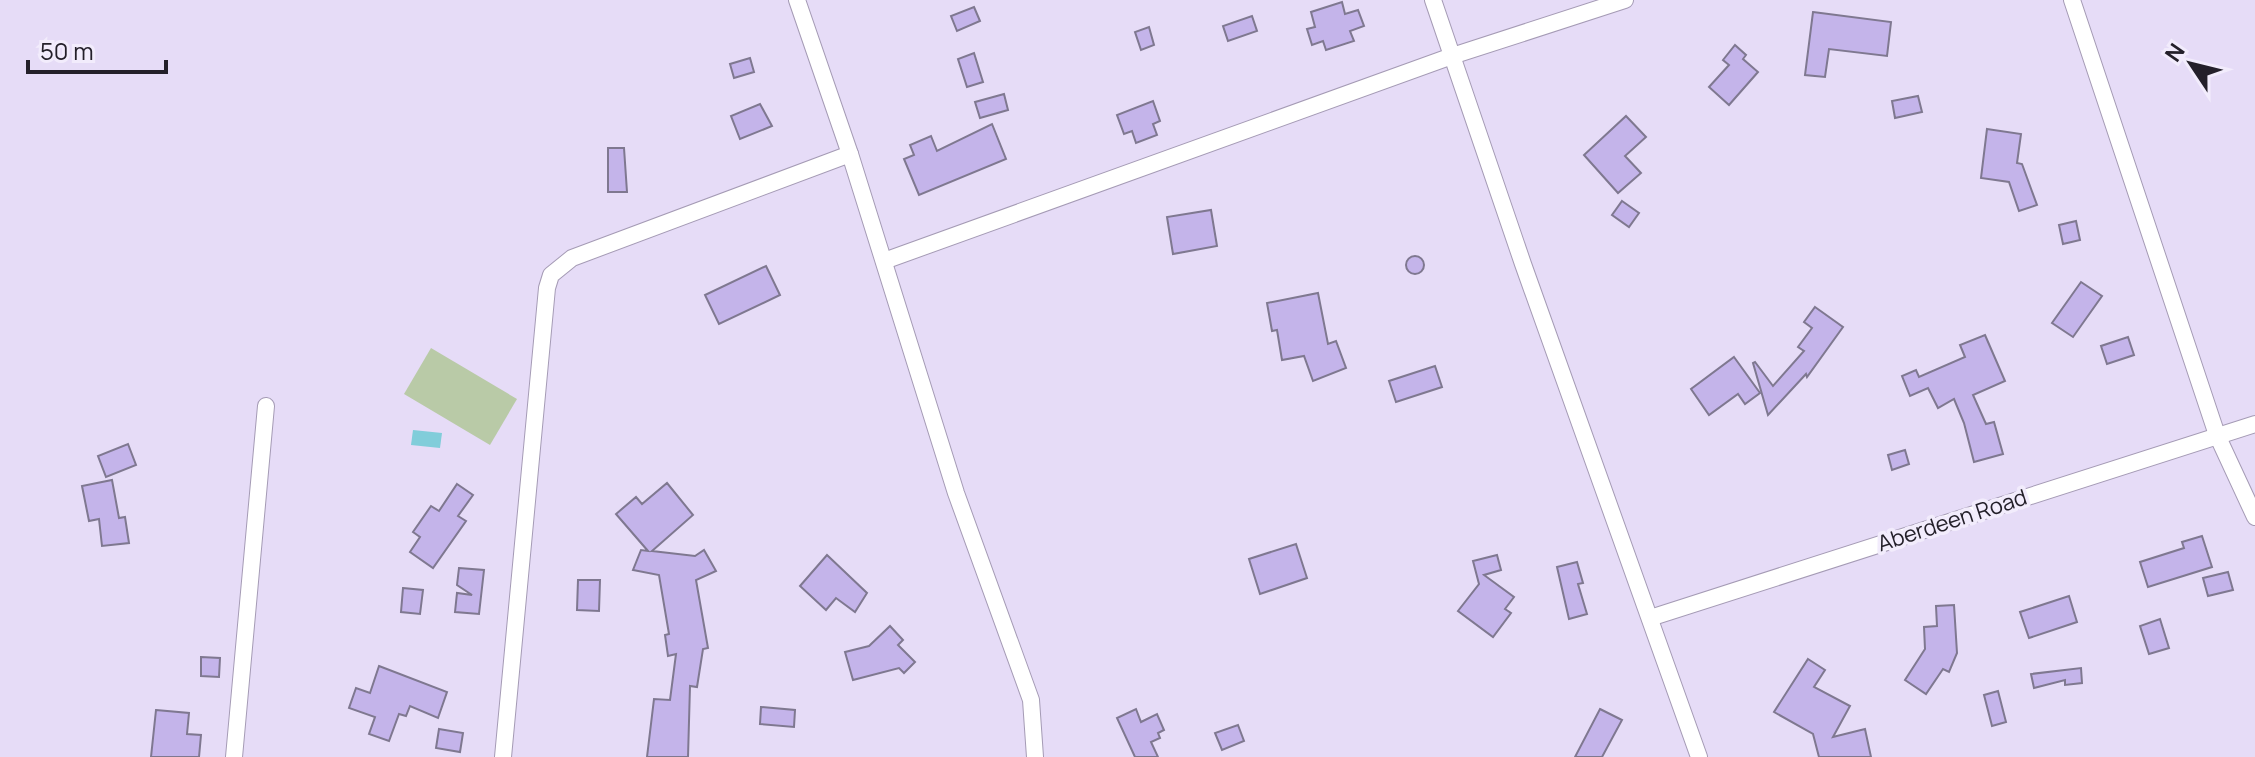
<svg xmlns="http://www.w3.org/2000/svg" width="2255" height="757" viewBox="0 0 2255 757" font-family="Manrope,sans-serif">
  <rect width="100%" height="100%" fill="#e6dcf7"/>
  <path fill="#b9caa7" d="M431,348L517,399L490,445L404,394Z"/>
  <path fill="#81cdda" d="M413,430L442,433L440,448L411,445Z"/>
  <g fill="#c4b4ea" stroke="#7f7890" stroke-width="2">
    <path d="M1342,2L1345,14L1358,10L1364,26L1350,31L1354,41L1326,50L1323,41L1312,45L1307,29L1315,27L1311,12Z"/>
    <path d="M974,7L980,21L957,31L951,16Z"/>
    <path d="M1813,12L1891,22L1887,56L1829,49L1825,77L1805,75Z"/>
    <path d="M1252,16L1257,31L1228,41L1223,26Z"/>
    <path d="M1149,27L1154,45L1141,50L1135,32Z"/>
    <path d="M1735,45L1746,55L1743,59L1758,72L1729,105L1709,87L1729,65L1723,60Z"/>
    <path d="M974,53L983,82L967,87L958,59Z"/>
    <path d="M750,58L754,72L734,78L730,64Z"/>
    <path d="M1004,94L1008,110L980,118L975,102Z"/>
    <path d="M1918,96L1922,112L1895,118L1892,101Z"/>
    <path d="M1153,101L1160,121L1153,124L1157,135L1136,143L1132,131L1124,134L1117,115Z"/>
    <path d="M760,104L772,126L740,139L731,116Z"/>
    <path d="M1626,116L1646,137L1625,156L1641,173L1618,193L1584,155Z"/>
    <path d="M992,124L1006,159L919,195L904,159L914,155L910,145L931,136L937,151Z"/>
    <path d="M1987,129L2021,134L2017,163L2022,164L2037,205L2019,211L2009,182L1981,178Z"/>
    <path d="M608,148H624L627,192H608Z"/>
    <path d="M1622,201L1639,213L1629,227L1612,215Z"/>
    <path d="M1211,210L1217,246L1173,254L1167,217Z"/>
    <path d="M2076,221L2080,240L2063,244L2059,225Z"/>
    <circle cx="1415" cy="265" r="9"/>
    <path d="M766,266L780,295L719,324L705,295Z"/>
    <path d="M2081,282L2102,296L2073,337L2052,323Z"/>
    <path d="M1318,293L1328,344L1336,341L1346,368L1313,381L1304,356L1282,360L1277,330L1272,331L1267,303Z"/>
    <path d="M1815,307L1843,327L1807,377L1806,374L1768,415L1753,363L1755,362L1773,386L1804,351L1798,347L1812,328L1804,322Z"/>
    <path d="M1985,335L2005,381L1973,395L1986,424L1994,422L2003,454L1974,462L1964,423L1954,399L1938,408L1928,388L1910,396L1902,376L1916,370L1919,377L1965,357L1960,345Z"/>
    <path d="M2128,337L2134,355L2107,364L2101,346Z"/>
    <path d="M1734,357L1760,393L1745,404L1738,394L1709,415L1691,389Z"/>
    <path d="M1435,366L1442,387L1396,402L1389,381Z"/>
    <path d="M128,444L136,465L106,477L98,456Z"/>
    <path d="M1905,450L1909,464L1892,470L1888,455Z"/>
    <path d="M112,480L119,518L125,517L129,543L102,546L99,519L89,521L82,486Z"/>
    <path d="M667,483L693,515L652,551L695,556L704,550L716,571L696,580L708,648L703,649L697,687L690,686L688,757H647L654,699L670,700L676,654L668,656L665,635L669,634L659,575L633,570L641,550L648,551L616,514L636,497L642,504Z"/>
    <path d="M457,484L473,495L458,516L466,521L433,568L410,552L420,537L413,532L431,506L439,511Z"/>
    <path d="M2202,536L2212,567L2148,587L2140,562L2184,548L2182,542Z"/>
    <path d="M1296,544L1307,578L1260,594L1249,559Z"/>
    <path d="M827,555L867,593L855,612L836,598L826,610L800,586Z"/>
    <path d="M1497,555L1501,570L1484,575L1514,597L1505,609L1511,613L1493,637L1458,611L1479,584L1473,561Z"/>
    <path d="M1577,562L1583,583L1578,584L1587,614L1569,619L1557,567Z"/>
    <path d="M459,568L484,570L479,614L455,612L457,593L472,595L457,585Z"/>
    <path d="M2228,572L2233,590L2208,596L2203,578Z"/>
    <path d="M578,580H600L599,611L577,610Z"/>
    <path d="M403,588L423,590L420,614L401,612Z"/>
    <path d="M2069,596L2077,622L2029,638L2020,612Z"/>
    <path d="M1954,605L1957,653L1949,672L1943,669L1926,694L1905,680L1925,649L1924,627L1937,626L1936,606Z"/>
    <path d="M2160,619L2169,648L2149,654L2140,626Z"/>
    <path d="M890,626L903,640L898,645L915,662L904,673L899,668L853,680L845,652L869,646Z"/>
    <path d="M201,657L220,658L219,677L201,676Z"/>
    <path d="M1808,659L1825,670L1814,687L1850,706L1833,737L1865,729L1871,757H1819L1813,734L1774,712Z"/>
    <path d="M379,666L447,692L438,718L410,706L406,716L399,714L389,741L369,734L375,717L349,708L356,688L370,693Z"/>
    <path d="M2081,668L2082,683L2065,685V680L2034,688L2031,674Z"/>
    <path d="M1998,691L2006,722L1992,726L1984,695Z"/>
    <path d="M761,707L795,710L794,727L760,724Z"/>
    <path d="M1136,709L1141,722L1157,714L1164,730L1158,733L1160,738L1151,742L1158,757H1135L1117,718Z"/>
    <path d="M1600,709L1622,720L1602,757H1575Z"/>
    <path d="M156,710L189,713L187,734L201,735L199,757H151Z"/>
    <path d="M1238,725L1244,741L1222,750L1215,733Z"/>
    <path d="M439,729L463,733L460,752L436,748Z"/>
  </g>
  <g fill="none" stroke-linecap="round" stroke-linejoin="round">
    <g stroke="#a59bb5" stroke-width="18">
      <g id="minor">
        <path d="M797,0L850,154L956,493L1031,700L1035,757"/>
        <path d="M1433,0L1523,264L1699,757"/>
        <path d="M2072,0L2217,435L2255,517"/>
        <path d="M884,261L1452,56L1625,0"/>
        <path d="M1650,618L2255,424"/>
        <path d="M234,757L266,406"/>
        <path d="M503,757L547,288L551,275L572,258L850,154"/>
      </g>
    </g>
    <use href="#minor" stroke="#fff" stroke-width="16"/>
  </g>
  <g text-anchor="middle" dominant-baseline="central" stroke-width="7" stroke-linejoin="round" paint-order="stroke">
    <g font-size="22" fill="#24202a" stroke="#f2ecfc">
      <text transform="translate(1952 520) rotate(-18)">Aberdeen Road</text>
    </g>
  </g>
  <g transform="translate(2191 64) rotate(305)" stroke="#f2ecfc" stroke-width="6" paint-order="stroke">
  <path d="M0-6L14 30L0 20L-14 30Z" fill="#24202a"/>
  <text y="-12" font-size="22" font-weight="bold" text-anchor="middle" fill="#24202a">N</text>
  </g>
  <path d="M28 60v12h138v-12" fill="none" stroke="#24202a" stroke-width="4"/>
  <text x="40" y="60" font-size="24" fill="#24202a" stroke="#f2ecfc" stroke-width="6" paint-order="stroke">50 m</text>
</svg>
